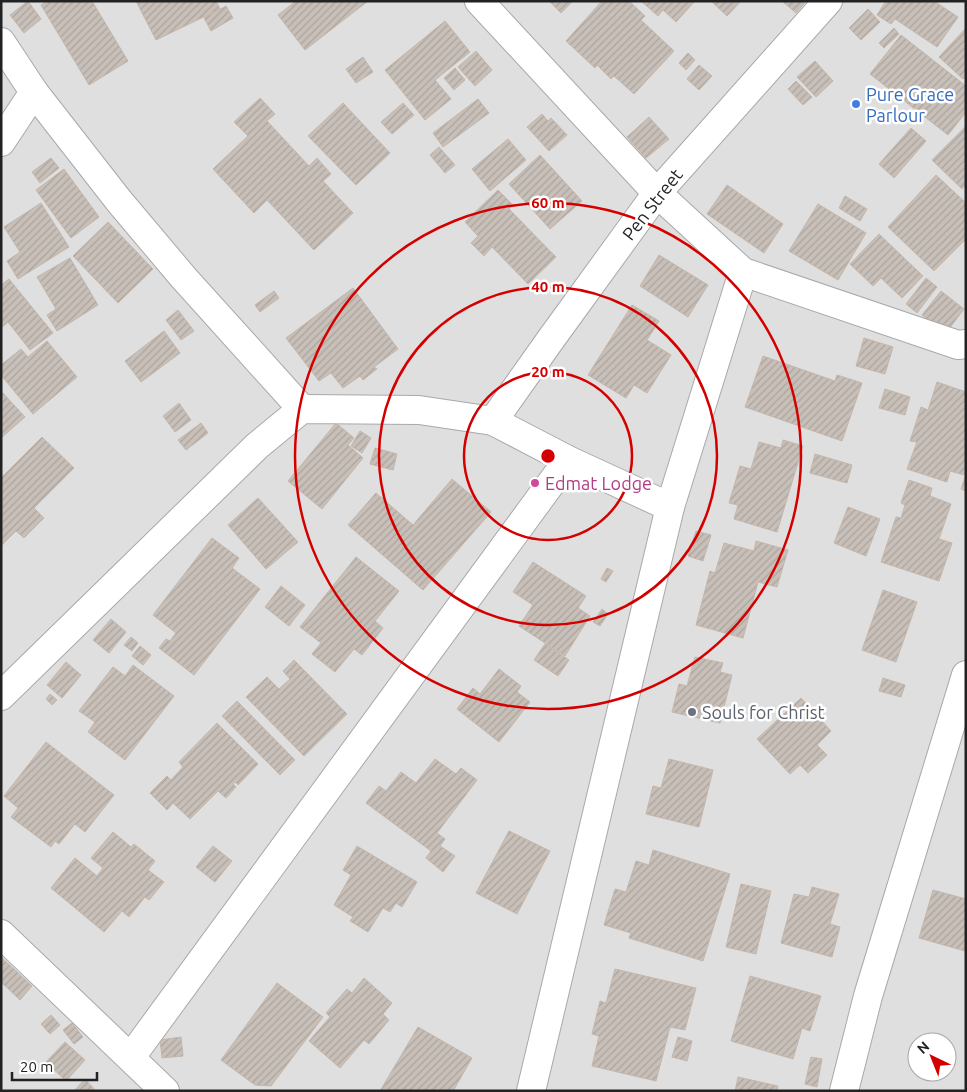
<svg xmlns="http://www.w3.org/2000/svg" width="967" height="1092" viewBox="0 0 967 1092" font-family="Ubuntu,sans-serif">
  <defs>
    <pattern id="building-hatch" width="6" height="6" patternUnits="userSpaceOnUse" patternTransform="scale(1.25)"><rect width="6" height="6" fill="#c7bfb8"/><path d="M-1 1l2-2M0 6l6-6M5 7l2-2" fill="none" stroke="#aba49e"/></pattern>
  </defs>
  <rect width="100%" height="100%" fill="#f2efe9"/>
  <path fill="#e0dfdf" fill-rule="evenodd" d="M1,1H966V1091H1ZM917,1042H947V1072H917Z"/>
  <g fill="url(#building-hatch)" stroke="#c4b6ab">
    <path d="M28,1L41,19L24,33L10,15Z"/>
    <path d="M47,1H92L128,61L89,85L41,5Z"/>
    <path d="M136,1H216L220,9L156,40Z"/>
    <path d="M296,1H368L305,50L278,15Z"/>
    <path d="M549,1H573L561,13Z"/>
    <path d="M602,1H629L645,16L641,20L674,51L634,94L614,76L611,79L597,65L595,68L566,41Z"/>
    <path d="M641,1H695L676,22L663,10L658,16Z"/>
    <path d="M711,1H741L727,16Z"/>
    <path d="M782,1H806L796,13Z"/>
    <path d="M886,1H934L958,17L937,47L895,19L891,24L877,15Z"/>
    <path d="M226,6L233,18L211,31L204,18Z"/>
    <path d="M868,9L880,22L861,40L849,28Z"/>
    <path d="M445,21L470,52L435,80L451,99L425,120L385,70Z"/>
    <path d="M894,28L899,34L884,48L879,43Z"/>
    <path d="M965,29L966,77L963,79L939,57Z"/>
    <path d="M901,35L966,86V112L948,135L870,74Z"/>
    <path d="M476,51L492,70L475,86L458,67Z"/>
    <path d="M688,53L695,60L686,70L679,63Z"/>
    <path d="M363,57L373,72L356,83L346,69Z"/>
    <path d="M815,61L833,81L816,97L797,77Z"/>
    <path d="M699,65L712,76L699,90L687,79Z"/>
    <path d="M455,68L465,80L454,90L444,78Z"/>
    <path d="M796,81L812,97L803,105L788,89Z"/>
    <path d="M260,98L275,114L267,121L309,166L317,158L331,174L323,181L353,213L314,250L267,200L254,213L213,169L248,136L234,122Z"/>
    <path d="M478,99L489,113L443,147L433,133Z"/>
    <path d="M343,103L390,153L356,185L308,136Z"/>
    <path d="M403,103L414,115L392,134L381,122Z"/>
    <path d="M542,114L548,121L551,118L567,135L549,151L527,127Z"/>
    <path d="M649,117L669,139L646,158L627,137Z"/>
    <path d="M966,126V185L962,189L932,160Z"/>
    <path d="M911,128L926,141L894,178L879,164Z"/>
    <path d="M508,139L526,160L490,191L472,169Z"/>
    <path d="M439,147L455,165L445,173L430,155Z"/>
    <path d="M540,155L582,201L550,229L509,184Z"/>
    <path d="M51,158L59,168L40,183L32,172Z"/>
    <path d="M64,169L99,217L71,238L36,190Z"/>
    <path d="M936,175L966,203V239L934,271L888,227Z"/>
    <path d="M727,185L783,224L764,253L707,214Z"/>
    <path d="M498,190L513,205L509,209L556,257L528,284L492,247L484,256L471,243L478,236L465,222Z"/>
    <path d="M845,196L867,209L860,221L839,208Z"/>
    <path d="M41,203L69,247L18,279L7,261L20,252L4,227Z"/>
    <path d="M818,204L866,233L838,280L789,251Z"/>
    <path d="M108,222L153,269L118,303L73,256Z"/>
    <path d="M879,234L923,276L902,298L881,278L873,286L850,264Z"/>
    <path d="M659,255L708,285L688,317L640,286Z"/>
    <path d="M70,258L98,305L57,331L47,315L56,309L37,277Z"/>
    <path d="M926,278L937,287L917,313L906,304Z"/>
    <path d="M9,279L53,333L30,350L8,322L1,328V285Z"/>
    <path d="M353,288L398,349L374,367L377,369L363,380L360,376L343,388L331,373L319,381L286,338Z"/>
    <path d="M274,291L279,298L260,312L255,305Z"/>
    <path d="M941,291L964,309L946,333L922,315Z"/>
    <path d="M632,305L659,321L647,340L671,355L647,393L634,385L626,398L588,375Z"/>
    <path d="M178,310L194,331L181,340L166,320Z"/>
    <path d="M164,331L180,353L141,382L125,361Z"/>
    <path d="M864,338L893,347L885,374L856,366Z"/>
    <path d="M47,341L77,377L33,414L1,375V365L21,349L28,357Z"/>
    <path d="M763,356L835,381L837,375L862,383L842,441L745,407Z"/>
    <path d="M937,382L966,392V470L964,475L950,471L947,482L907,469L917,442L910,441L921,407L928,410Z"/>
    <path d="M885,389L910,397L905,415L879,408Z"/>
    <path d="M1,391L25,417L1,438Z"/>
    <path d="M179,403L191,420L175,432L163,416Z"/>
    <path d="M201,423L208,433L186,450L178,440Z"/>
    <path d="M336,423L354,438L348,445L363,458L322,509L288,481Z"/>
    <path d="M360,431L371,438L362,453L351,446Z"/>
    <path d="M42,437L74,468L34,508L44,518L24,538L16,531L1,546V478Z"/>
    <path d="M783,440L803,446L777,532L734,519L738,505L729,503L740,466L751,469L759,442L781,448Z"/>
    <path d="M375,448L397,454L393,470L370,464Z"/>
    <path d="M815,454L852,465L847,483L810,473Z"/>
    <path d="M966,474V491L961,489Z"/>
    <path d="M452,479L491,512L423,590L348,525L376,493L413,525Z"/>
    <path d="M909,480L932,488L930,496L951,504L939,539L952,543L939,581L881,562L896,517L901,518L905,505L901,503Z"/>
    <path d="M258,498L298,542L266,569L228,525Z"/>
    <path d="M848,507L880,519L866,556L834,543Z"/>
    <path d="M696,531L711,535L703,561L688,556Z"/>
    <path d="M212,538L239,558L232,568L260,589L194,675L159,648L166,639L170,641L176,633L153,615Z"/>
    <path d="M756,541L788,550L777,587L758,582L743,638L696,625L710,571L715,573L724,543L754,551Z"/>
    <path d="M356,557L399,591L375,621L383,628L362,655L354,649L335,672L312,654L321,643L300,627Z"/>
    <path d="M533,562L586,596L578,608L590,616L565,656L519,626L533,605L513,592Z"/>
    <path d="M607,568L613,571L606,582L601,579Z"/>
    <path d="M281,586L305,605L289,626L265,607Z"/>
    <path d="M883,590L917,602L896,662L862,650Z"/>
    <path d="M602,609L608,614L600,626L593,622Z"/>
    <path d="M111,619L126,632L109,653L93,640Z"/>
    <path d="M131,637L138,643L132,651L124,645Z"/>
    <path d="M545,644L569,660L558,676L534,660Z"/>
    <path d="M140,646L151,655L143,665L132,656Z"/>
    <path d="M695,657L723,663L720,672L732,675L720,723L672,712L679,684L687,686Z"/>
    <path d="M294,660L347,714L304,756L246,697L267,677L279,689L290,679L283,671Z"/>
    <path d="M66,662L81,675L62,698L47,685Z"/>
    <path d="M133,665L174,696L125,760L88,732L95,722L79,711L113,667L125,676Z"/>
    <path d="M499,669L521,686L517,692L530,702L499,742L457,709L473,688L480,694Z"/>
    <path d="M883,678L905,685L901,697L879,691Z"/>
    <path d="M50,694L57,700L52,705L46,699Z"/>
    <path d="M801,698L831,731L817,745L827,755L808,773L800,765L790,774L757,739Z"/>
    <path d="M237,701L295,760L280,775L222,716Z"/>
    <path d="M217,723L258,764L238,785L235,782L233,784L236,787L226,798L218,791L190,819L173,803L167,810L150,793L167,776L171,780L183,767L179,762Z"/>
    <path d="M46,742L114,795L85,832L75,824L59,844L55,841L51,847L11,817L18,808L4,796Z"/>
    <path d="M435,759L456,774L461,768L477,780L437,833L445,839L440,846L455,856L443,872L426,858L431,851L366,803L379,786L386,791L401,772L416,783Z"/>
    <path d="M669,759L713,770L699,827L646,814L653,786L661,788Z"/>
    <path d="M509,831L550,851L517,914L476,893Z"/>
    <path d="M113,832L131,847L134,844L155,861L148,870L164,882L149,900L145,897L129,917L122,911L104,932L51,888L75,858L97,876L103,868L91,858Z"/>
    <path d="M213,846L232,861L215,882L196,867Z"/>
    <path d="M357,846L417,882L402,907L396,903L390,912L383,908L368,932L350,921L353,917L334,905L351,875L343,870Z"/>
    <path d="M653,850L730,874L703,961L629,938L631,933L604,925L615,889L626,892L636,861L649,865Z"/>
    <path d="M741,884L771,891L756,954L726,947Z"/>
    <path d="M812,887L839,894L830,924L840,927L832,957L781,943L794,894L809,897Z"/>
    <path d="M933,890L966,899L965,951L919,938Z"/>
    <path d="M1,957L32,986L20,1000L1,982Z"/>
    <path d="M615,969L696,988L685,1030L670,1027L656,1081L592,1066L599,1036L592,1034L600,1001L606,1003Z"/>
    <path d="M750,976L821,996L810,1031L802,1028L793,1059L731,1041Z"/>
    <path d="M364,978L392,1003L383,1014L389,1020L369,1044L364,1040L340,1068L309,1041L330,1017L326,1013L347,989L352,993Z"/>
    <path d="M277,983L323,1017L271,1086L255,1085L221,1060Z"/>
    <path d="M51,1015L60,1025L50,1034L41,1024Z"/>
    <path d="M72,1023L83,1037L74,1044L63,1030Z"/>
    <path d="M418,1027L472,1058L453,1091H380Z"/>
    <path d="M181,1037L183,1056L162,1058L160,1040Z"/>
    <path d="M678,1037L692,1041L687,1061L672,1057Z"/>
    <path d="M65,1042L85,1060L66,1081L46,1062Z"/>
    <path d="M811,1057L822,1059L817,1087L805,1084Z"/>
    <path d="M738,1077L778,1086L777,1091H735Z"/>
    <path d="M85,1079L96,1091H74Z"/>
  </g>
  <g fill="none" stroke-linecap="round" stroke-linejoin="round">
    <g stroke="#a9a9a9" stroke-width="30">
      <g id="street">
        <path d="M479,1L657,193L743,272L958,345L966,344"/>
        <path d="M1,42L34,92L1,142"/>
        <path d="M34,92L119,201L183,277L302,409"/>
        <path d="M493,421L551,339L657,193L828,1"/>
        <path d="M1,696L257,446L302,409L419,410L493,421L568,460L670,507"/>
        <path d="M1,934L165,1091"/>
        <path d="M131,1057L568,460"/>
        <path d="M531,1091L670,507L743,272"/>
        <path d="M844,1091L868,996L966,675"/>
      </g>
    </g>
    <use href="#street" stroke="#fff" stroke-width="28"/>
  </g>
  <g fill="none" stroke="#d40000" stroke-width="2.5">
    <circle cx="548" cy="456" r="84"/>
    <circle cx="548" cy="456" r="169"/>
    <circle cx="548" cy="456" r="253"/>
  </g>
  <circle fill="#3f7fe0" stroke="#fff" stroke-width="2" cx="856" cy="104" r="5"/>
  <circle fill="#d1479c" stroke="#fff" stroke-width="2" cx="535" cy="483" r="5"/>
  <circle fill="#6b7280" stroke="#fff" stroke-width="2" cx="692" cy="712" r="5"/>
  <g text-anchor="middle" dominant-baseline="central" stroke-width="5" stroke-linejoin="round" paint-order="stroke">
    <g font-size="18" fill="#366cbe" stroke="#fff" text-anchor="start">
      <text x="866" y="94">Pure Grace<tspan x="866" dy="21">Parlour</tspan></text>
    </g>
    <g font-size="18" fill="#222" stroke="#fff">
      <text transform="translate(652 204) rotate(-52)">Pen Street</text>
    </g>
    <g font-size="18" fill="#b23c85" stroke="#fff" text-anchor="start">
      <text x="545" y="483">Edmat Lodge</text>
    </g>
    <g font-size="18" fill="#5b616d" stroke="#fff" text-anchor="start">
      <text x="702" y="712">Souls for Christ</text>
    </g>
  </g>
  <circle cx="548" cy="456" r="8" fill="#d40000" stroke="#fff" stroke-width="2.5"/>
  <g font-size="15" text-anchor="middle" font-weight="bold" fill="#d40000" stroke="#fff" stroke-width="5" stroke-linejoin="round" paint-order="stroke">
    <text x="548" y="208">60 m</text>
    <text x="548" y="292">40 m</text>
    <text x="548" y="377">20 m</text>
  </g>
  <rect width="967" height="1092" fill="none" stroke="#222222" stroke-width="5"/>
  <g transform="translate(932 1057) rotate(317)"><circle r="24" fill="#ffffff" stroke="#a7a7a7"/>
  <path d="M0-4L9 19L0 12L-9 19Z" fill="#d40000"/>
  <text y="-8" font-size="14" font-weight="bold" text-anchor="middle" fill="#222222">N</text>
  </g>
  <path d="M12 1072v8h85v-8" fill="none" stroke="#222222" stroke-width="2.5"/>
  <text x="20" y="1072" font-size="15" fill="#222222" stroke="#ffffff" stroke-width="4" paint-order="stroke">20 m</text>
</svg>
